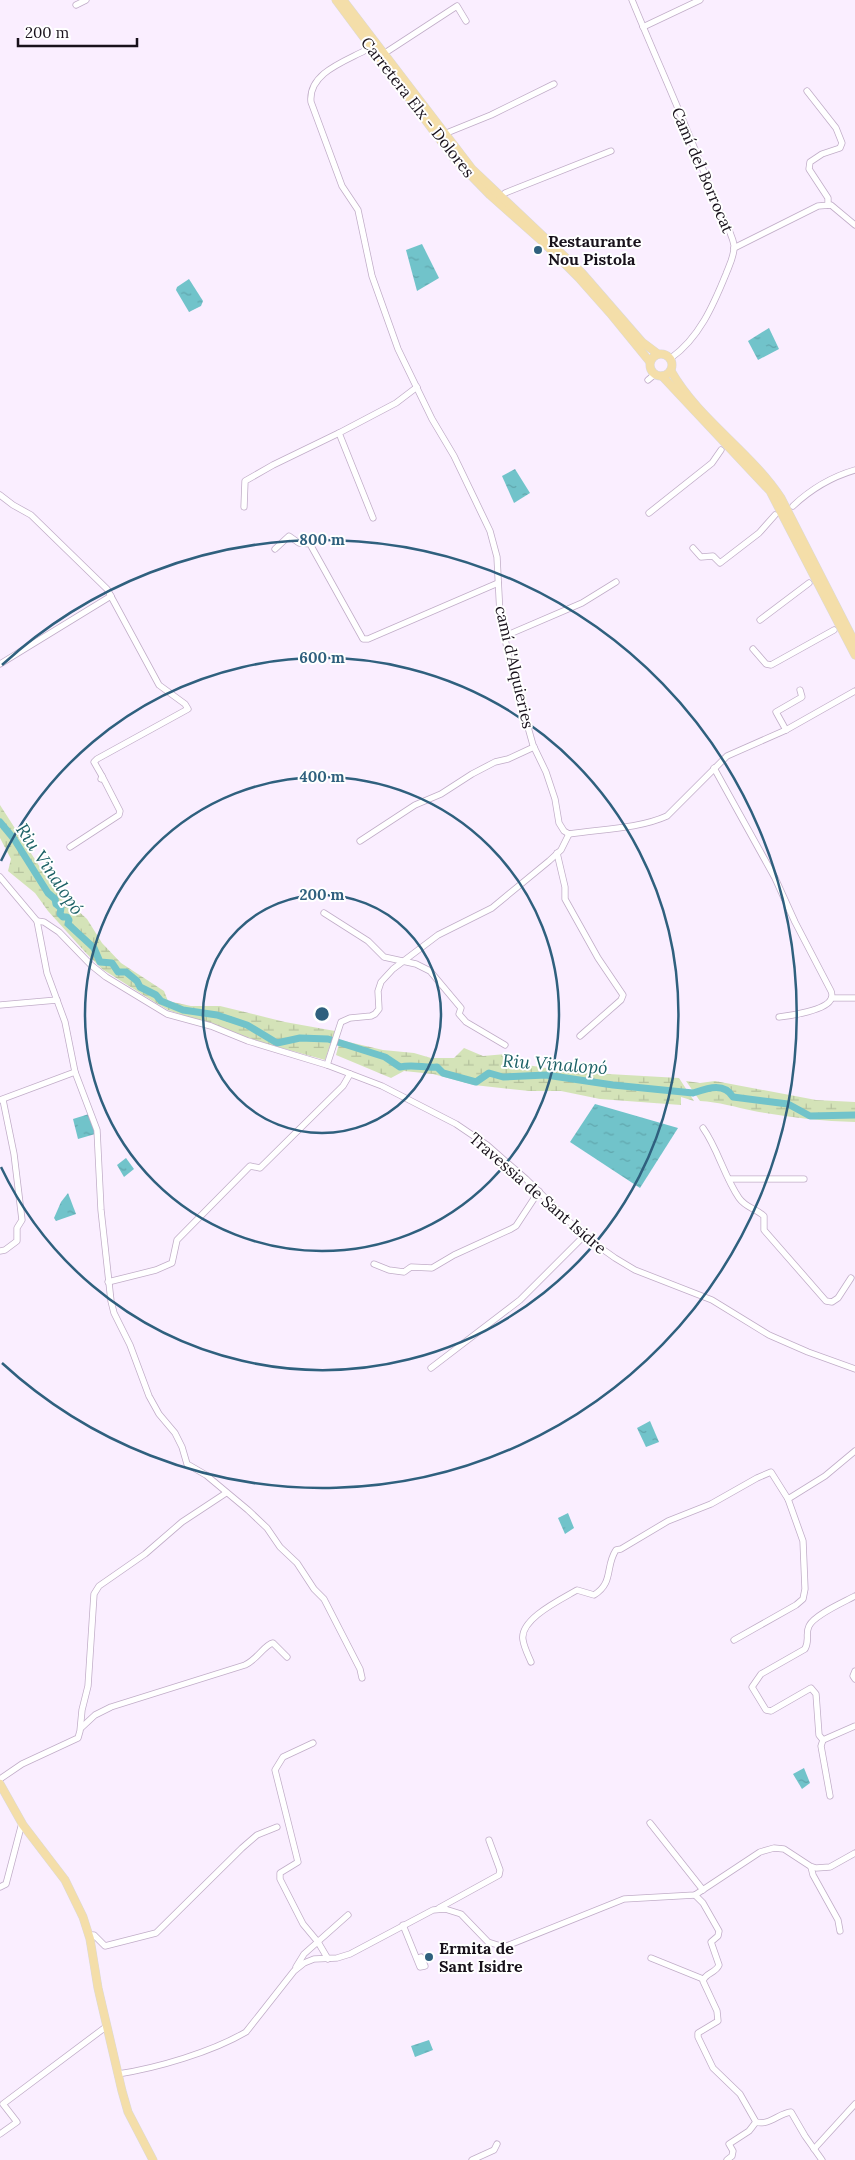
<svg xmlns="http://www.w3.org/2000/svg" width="855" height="2160" viewBox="0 0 855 2160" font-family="Lora,serif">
  <defs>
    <pattern id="wetland-marsh" width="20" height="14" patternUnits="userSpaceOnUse" patternTransform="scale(1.25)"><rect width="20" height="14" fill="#d4e3b8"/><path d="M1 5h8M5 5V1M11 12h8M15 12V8" fill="none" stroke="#b5c29e"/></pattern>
    <pattern id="water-ripples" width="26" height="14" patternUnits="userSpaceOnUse" patternTransform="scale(1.25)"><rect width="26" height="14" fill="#71c3ca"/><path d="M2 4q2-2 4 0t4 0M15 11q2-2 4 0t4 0" fill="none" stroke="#61a6ad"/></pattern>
  </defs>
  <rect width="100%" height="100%" fill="#faeeff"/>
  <g fill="url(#wetland-marsh)">
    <path d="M0,805L45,875L63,897L87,919L102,943L121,963L164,991L168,1001L191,1006H220L285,1022L335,1031L325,1060L264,1043L168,1010L156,1003L102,969L86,953L48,911L35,893L8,871L11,859L0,838Z"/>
    <path d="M340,1040L383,1050L414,1053L431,1058H454L464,1048L483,1056L506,1054L520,1064L573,1072L679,1078L694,1101L681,1097V1105L600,1099L561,1091H529L474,1085L433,1074L404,1071L391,1078L336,1055Z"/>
    <path d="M686,1081L700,1083L715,1081L816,1100L855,1102V1122C821,1121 787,1117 754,1111C735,1107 719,1102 700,1101Z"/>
  </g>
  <g fill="url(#water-ripples)">
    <path d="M422,244L439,278L417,291L406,250Z"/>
    <path d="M189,279L203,301L201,306L189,312L176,290L177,287Z"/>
    <path d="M769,328L779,349L758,360L748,341Z"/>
    <path d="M515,469L530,493L514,503L502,476Z"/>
    <path d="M595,1104L678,1128L640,1188L570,1142Z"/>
    <path d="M89,1114L95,1134L78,1139L73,1119Z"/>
    <path d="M126,1158L134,1169L124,1177L117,1165Z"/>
    <path d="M68,1193L76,1214L56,1221L54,1218L61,1202Z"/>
    <path d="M650,1421L659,1442L646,1447L637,1428Z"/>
    <path d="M568,1513L574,1528L565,1534L558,1518Z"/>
    <path d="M804,1768L810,1783L802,1789L793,1774Z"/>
    <path d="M429,2040L433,2050L415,2057L411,2046Z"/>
  </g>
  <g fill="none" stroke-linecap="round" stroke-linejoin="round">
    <path stroke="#71c3ca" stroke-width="7" d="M0,822L14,839L48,893L55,899L56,904L61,908L60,914L63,917H67L69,920L68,924L94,948L100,962L112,963L118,972H126L137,981L140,987L156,995L161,1001L183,1010L217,1015L247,1025L277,1043L300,1038L328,1039L385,1057L400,1067C413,1064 424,1068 437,1067L443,1073L476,1082L489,1073L503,1077L546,1075L613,1085L693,1093C708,1088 724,1082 733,1097L788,1104L810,1116L855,1115"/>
    <g stroke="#c1adc8" stroke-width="7">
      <g id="minor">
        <path d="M632,0C659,66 689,130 713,196C718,212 731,228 734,245C735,255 729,266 726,274C713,306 699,338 671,358"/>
        <path d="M76,5L86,0"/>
        <path d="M643,27L700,0"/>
        <path d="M364,51C343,62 308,74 311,102L342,186L358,210L372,276L398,349L432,419L454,456L490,531L497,557L500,615L511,667L533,745L546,772L555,799L559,823L564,831L569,834C601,829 638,829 667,816L727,756L786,730L855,691"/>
        <path d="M388,51L457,6L466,21"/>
        <path d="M807,91L836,128L842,143L840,148L822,154L810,162L809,169L828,198V205"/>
        <path d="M449,132L491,115L554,84"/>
        <path d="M505,193L611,151"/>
        <path d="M734,248L818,206L831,205L855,225"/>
        <path d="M648,380L655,374"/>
        <path d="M0,495L13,505L31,515L107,589L159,685L185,704L188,709L97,759L94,762L102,776L101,779"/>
        <path d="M793,506C811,489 831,477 855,470"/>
        <path d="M244,507L245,481L273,465L339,433"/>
        <path d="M649,513L712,463L721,450"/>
        <path d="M373,518L339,433L396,403L417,387"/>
        <path d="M693,548L701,557L713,556L720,563L759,533L775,515"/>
        <path d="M275,549L289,536L299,543L310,544L363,639H368L498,583"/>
        <path d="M760,620L809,583"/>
        <path d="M505,636L582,603L616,582"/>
        <path d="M753,649L766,664L771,665L834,630"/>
        <path d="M0,664L111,596"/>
        <path d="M786,730L776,712L802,697L800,690"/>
        <path d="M714,768L775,878L795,922L831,991C832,993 832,997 831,999C827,1010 790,1016 779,1017"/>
        <path d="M360,841L415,805L441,794L472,774L495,762L508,759L534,747"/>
        <path d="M70,847L119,815L120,811L102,776"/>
        <path d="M557,853L565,887V899L598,958L623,995L621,1000L580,1036"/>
        <path d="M0,877L37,921L44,922L59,932L91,965L106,977L167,1014L211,1026L248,1041L327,1065L382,1086L456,1124L487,1145L526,1179L584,1236L615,1258L635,1270L712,1300L769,1335L808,1352L855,1369"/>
        <path d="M324,913L368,941L384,957L416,964L430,971L461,1008L459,1014L466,1022L505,1045"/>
        <path d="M37,921L47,973L65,1022L75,1072L97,1130L101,1210L111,1301L114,1313L130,1345L149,1396L159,1414L175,1433L182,1447L187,1464L206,1475L248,1510L267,1528L280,1547L297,1563L314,1589L324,1599L360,1669L362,1678"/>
        <path d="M832,998H855"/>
        <path d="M0,1005L57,1000"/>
        <path d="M327,1065L341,1022L350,1018L371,1016L375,1014L379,1009L378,991L381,982L393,969L438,935L492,908L549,861L561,850L569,834"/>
        <path d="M0,1100L75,1072"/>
        <path d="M703,1128C718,1149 724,1176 739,1198C746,1208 755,1208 764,1216V1230L826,1301L832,1302L838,1298L851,1278"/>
        <path d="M729,1179H804"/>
        <path d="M0,1251L5,1250L17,1241V1228L22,1220L14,1154L3,1100"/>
        <path d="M374,1264L389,1270L404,1272L411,1267L432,1268L454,1255L511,1229L516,1226L539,1191"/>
        <path d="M108,1282L156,1270L172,1263L177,1240L250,1166L260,1168L343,1086L350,1074"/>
        <path d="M431,1368L520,1300L584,1236"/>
        <path d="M734,1640L796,1605L803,1599L805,1589L803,1541L788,1499"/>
        <path d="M531,1662C528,1655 524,1647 523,1640C519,1619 562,1599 577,1590L594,1595C614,1583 605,1566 616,1550L621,1549L668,1521L711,1504L757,1478L771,1472L788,1499L825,1476L855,1451"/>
        <path d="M855,1671L853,1676L855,1679"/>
        <path d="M81,1728L95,1715L111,1707L245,1665C258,1659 264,1645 273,1643L287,1657"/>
        <path d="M823,1740L819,1735L816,1694L811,1688L771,1711L766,1710L752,1687L761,1674L805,1649C810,1640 805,1634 809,1626C814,1615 844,1602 855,1596"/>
        <path d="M313,1743L283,1757L275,1770L298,1862L280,1873V1879L303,1924L318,1942L328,1959"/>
        <path d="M0,1779L22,1764L78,1738L80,1731L82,1710L88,1686L94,1594L99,1586L145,1554L182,1522L226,1493"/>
        <path d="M830,1796L821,1746L823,1740L855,1726"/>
        <path d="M650,1823L703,1890"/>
        <path d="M811,1867L813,1875L838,1920L840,1931"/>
        <path d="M0,1887L6,1884L22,1823"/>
        <path d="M695,1895L703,1903L719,1931L718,1936L711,1942L719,1965C716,1973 705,1973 703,1981L717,2011L718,2021L698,2033V2037L713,2068L740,2094L756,2122C769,2126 779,2113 791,2112L805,2136L822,2160"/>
        <path d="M439,1908L499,1875L500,1870L489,1840"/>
        <path d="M403,1925L420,1967L425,1966L421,1957L417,1959"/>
        <path d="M89,1935H94L105,1946L156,1933L242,1848L257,1835L277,1827"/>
        <path d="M651,1958L703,1979"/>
        <path d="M296,1967L304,1954L348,1915"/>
        <path d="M118,2074C157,2068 212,2052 246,2032L294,1971L304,1963L314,1959L337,1958L350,1954L433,1910L445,1909L461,1914L488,1942L504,1947L624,1899L695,1895L760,1852L774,1848L784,1849L810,1866L816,1868L830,1867L855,1853"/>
        <path d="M0,2134L17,2122L3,2104L107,2026"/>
        <path d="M814,2149L855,2104"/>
        <path d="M472,2160L494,2150L497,2144"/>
        <path d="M727,2160L732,2156L733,2151L729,2144L749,2131L756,2122"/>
      </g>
    </g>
    <g stroke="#dad9db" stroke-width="9">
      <g id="major">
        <path d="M336,0L453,157L490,195L544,243L579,278L610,313L650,362"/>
        <path d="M343,0L472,169L582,273L642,342L658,354"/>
        <circle cx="661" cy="365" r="11"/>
        <path d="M671,371C699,420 750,451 781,498L855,643"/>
        <path d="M662,376L770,491L855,655"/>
        <path d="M0,1784L23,1825L65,1880L83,1917L90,1939L98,1988L122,2091L128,2112L153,2160"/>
      </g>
    </g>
    <use href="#minor" stroke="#fff" stroke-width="5.5"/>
    <use href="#major" stroke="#f4dea9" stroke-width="8"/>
  </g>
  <g fill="none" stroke="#2f607e" stroke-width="2.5">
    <circle cx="322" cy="1014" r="119"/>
    <circle cx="322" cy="1014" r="237"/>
    <path d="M1 861A356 356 0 1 1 1 1167"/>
    <path d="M2 665A474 474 0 1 1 2 1363"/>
  </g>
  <g fill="#2f607e" stroke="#fff" stroke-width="2">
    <circle cx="538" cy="250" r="5"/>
    <circle cx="429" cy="1957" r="5"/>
  </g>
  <g text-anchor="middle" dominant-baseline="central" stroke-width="4" stroke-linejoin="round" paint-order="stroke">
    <g font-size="16" fill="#18111b" stroke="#fff">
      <text transform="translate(418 107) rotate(52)">Carretera Elx - Dolores</text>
      <text transform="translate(703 170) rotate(67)">Camí del Borrocat</text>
      <text transform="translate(515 667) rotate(77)">camí d'Alquieries</text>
      <text transform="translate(538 1193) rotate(41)">Travessia de Sant Isidre</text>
    </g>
    <g font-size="16" font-weight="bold" fill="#18111b" stroke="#fff" text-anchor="start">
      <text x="548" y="241">Restaurante<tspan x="548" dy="18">Nou Pistola</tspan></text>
      <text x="439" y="1948">Ermita de<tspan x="439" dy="18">Sant Isidre</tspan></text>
    </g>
    <g font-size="18" font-style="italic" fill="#1c6166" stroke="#fff">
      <text transform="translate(50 869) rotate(56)">Riu Vinalopó</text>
      <text transform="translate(555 1064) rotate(4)">Riu Vinalopó</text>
    </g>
  </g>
  <circle cx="322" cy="1014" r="8" fill="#2f607e" stroke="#fff" stroke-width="2.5"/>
  <g font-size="15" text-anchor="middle" font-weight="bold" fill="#2f607e" stroke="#fff" stroke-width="4" stroke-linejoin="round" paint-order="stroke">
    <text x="322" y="545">800 m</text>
    <text x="322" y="663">600 m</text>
    <text x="322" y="782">400 m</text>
    <text x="322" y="900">200 m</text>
  </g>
  <path d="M18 38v8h119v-8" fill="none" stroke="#18111b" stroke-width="2.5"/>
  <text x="25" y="38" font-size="15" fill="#18111b" stroke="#ffffff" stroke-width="4" paint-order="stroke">200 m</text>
</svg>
